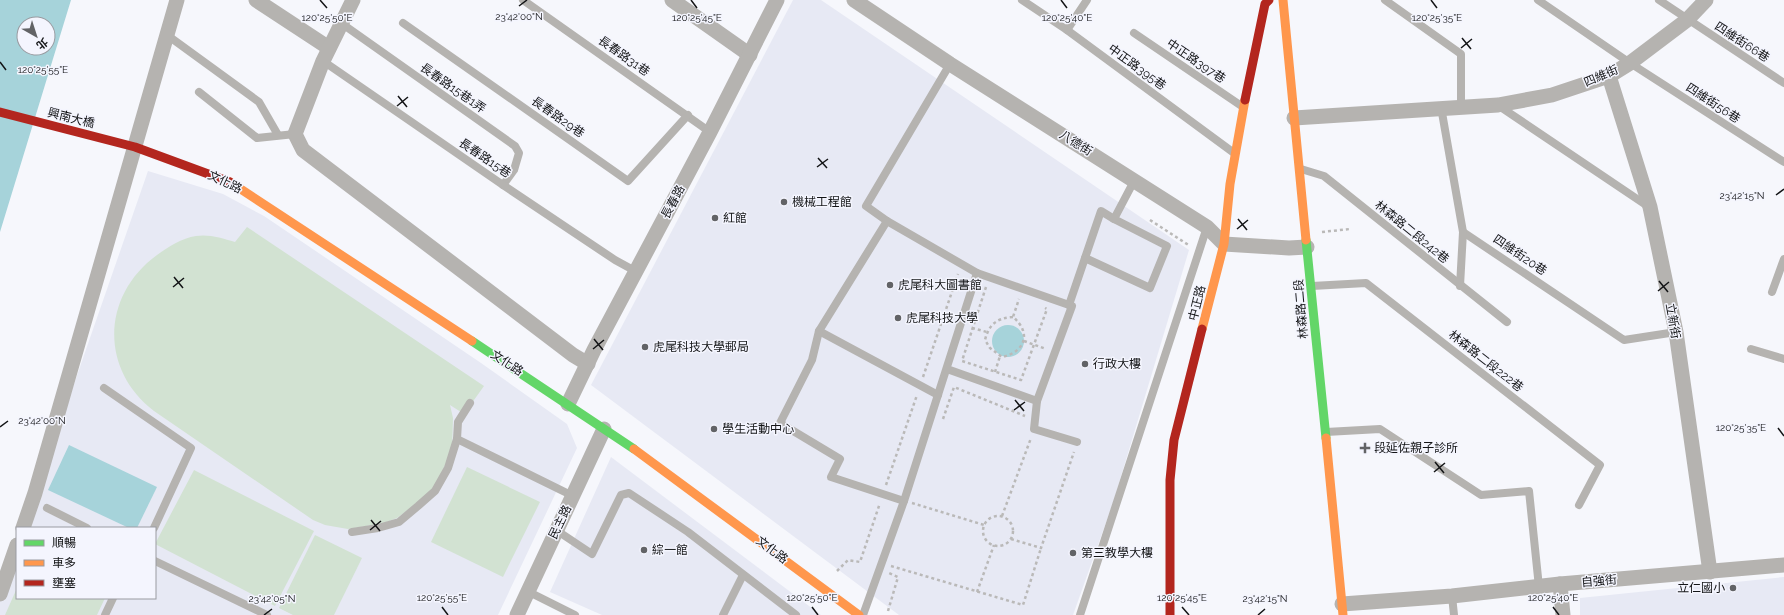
<svg xmlns="http://www.w3.org/2000/svg" width="1784" height="615" viewBox="0 0 1784 615" font-family="Raleway,'Noto Sans TC',sans-serif">
  <rect width="100%" height="100%" fill="#f6f7fc"/>
  <g fill="#e7e9f4">
    <path d="M793,0H821L1189,250L1113,503L1073,615H899L591,385Z"/>
    <path d="M148,171L223,194L264,216L481,363L567,424L577,448L498,615H0V598L17,549V598H155V528H24Z"/>
    <path d="M611,457L821,615H602L550,592Z"/>
    <path d="M1784,577V615H1580V598Z"/>
  </g>
  <g fill="#d2e2d2">
    <path d="M247,227L484,386L464,414L450,405L453,418L452,451L432,492L397,518L384,523L348,529L325,525L313,520L154,411C99,369 102,295 157,255C168,247 182,238 196,236C209,234 222,238 235,242Z"/>
    <path d="M467,467L540,502L503,577L431,542Z"/>
    <path d="M194,470L314,531L275,606L155,544Z"/>
    <path d="M315,535L362,558L334,615H293L279,608Z"/>
    <path d="M17,588V598H105L97,615H5Z"/>
  </g>
  <g fill="#a6d3da" fill-rule="evenodd">
    <path d="M0,0H71L0,232ZM24,24H48V48H24Z"/>
    <circle cx="1008" cy="341" r="16"/>
    <path d="M69,445L157,487L137,528H129L48,490Z"/>
  </g>
  <g fill="none" stroke-linecap="round" stroke-linejoin="round">
    <g stroke="#bab9b8" stroke-width="2.5" stroke-dasharray="3 3" stroke-linecap="butt">
      <path d="M1150,220L1190,246"/>
      <path d="M1322,232L1350,229"/>
      <path d="M986,287L962,361L1021,380L1047,309L1045,308"/>
      <path d="M1013,317C997,318 989,324 985,340L990,348L1002,357C1025,352 1032,333 1013,317L1019,299"/>
      <path d="M972,328L987,332"/>
      <path d="M1024,341L1046,349"/>
      <path d="M995,372L1000,356"/>
      <path d="M923,377L958,274"/>
      <path d="M943,419L954,387L1025,416"/>
      <path d="M886,485L917,395"/>
      <path d="M912,503L984,525"/>
      <circle cx="998" cy="531" r="15"/>
      <path d="M1002,516L1031,438"/>
      <path d="M1011,539L1041,548L1074,452"/>
      <path d="M891,566L1023,605L1041,548"/>
      <path d="M837,571L848,560L860,562L880,503"/>
      <path d="M977,592L994,545"/>
      <path d="M888,611L898,577L889,573"/>
    </g>
    <g stroke="#b5b3b0" stroke-width="8">
      <path d="M523,0L710,132"/>
      <path d="M1022,0L1067,30L1234,153"/>
      <path d="M1385,0L1461,54V106"/>
      <path d="M1538,0L1630,63L1784,162"/>
      <path d="M1659,0L1784,83"/>
      <path d="M341,23L515,146L519,153L514,170L503,185"/>
      <path d="M403,23L628,181L688,115"/>
      <path d="M1067,30L1087,0"/>
      <path d="M1134,33L1243,107"/>
      <path d="M167,35L259,102L278,135"/>
      <path d="M323,61L503,185L615,260L637,272"/>
      <path d="M199,92L257,138L295,134"/>
      <path d="M1499,106L1649,207"/>
      <path d="M1441,107L1463,232L1624,340L1676,332"/>
      <path d="M1301,169L1324,176L1507,322"/>
      <path d="M887,221L866,206L950,64"/>
      <path d="M1085,258L1101,211L1114,219"/>
      <path d="M1312,286L1366,283L1600,465L1579,505"/>
      <path d="M1460,286L1463,232"/>
      <path d="M1772,292L1784,259"/>
      <path d="M1069,305L1085,258L1150,288L1167,246L1114,219L1134,181"/>
      <path d="M819,331L938,395"/>
      <path d="M1751,349L1784,359"/>
      <path d="M104,388L191,448L154,528"/>
      <path d="M1037,401L1034,429L1077,442"/>
      <path d="M470,403L458,422L457,439L573,496"/>
      <path d="M1326,432L1380,429L1481,495L1529,491L1539,587"/>
      <path d="M904,501L831,477L840,459L780,423L812,360L819,331L887,221L977,273"/>
      <path d="M47,508L87,528"/>
      <path d="M556,530L592,554L621,495L629,493L688,532L796,615"/>
      <path d="M352,532L378,528L399,522L418,506L435,491L448,468L457,439"/>
      <path d="M155,561L267,615"/>
      <path d="M529,592L575,615"/>
      <path d="M1452,596L1454,615"/>
      <path d="M105,615L113,598"/>
      <path d="M723,615L743,575"/>
      <path d="M863,615L904,501L977,273L1072,306L1037,401L947,369"/>
      <path d="M1080,615L1207,227"/>
    </g>
    <g stroke="#b5b3b0" stroke-width="15">
      <path d="M256,0L329,48"/>
      <path d="M353,0L323,61L295,134L303,150L573,355L588,364"/>
      <path d="M672,0L750,55"/>
      <path d="M854,0L950,64L1207,227L1224,244L1289,248L1307,247"/>
      <path d="M1609,76L1650,207L1676,332L1710,572"/>
      <path d="M1294,118L1498,105L1552,95L1609,76L1630,63L1687,20L1706,0"/>
      <path d="M568,404L594,350L710,132L777,0"/>
      <path d="M23,528L35,493L177,0"/>
      <path d="M1560,584L1563,615"/>
      <path d="M0,594L17,545"/>
      <path d="M1342,604L1452,596L1560,584L1784,565"/>
      <path d="M517,615L604,429"/>
    </g>
    <g stroke="#63d668" stroke-width="9">
      <path d="M1306,240L1326,438"/>
      <path d="M472,341L634,449"/>
    </g>
    <g stroke="#ff974d" stroke-width="9">
      <path d="M1283,0L1306,240"/>
      <path d="M230,182L472,341"/>
      <path d="M1202,329L1224,244L1230,184L1245,100"/>
      <path d="M1326,438L1343,615"/>
      <path d="M634,449L859,615"/>
    </g>
    <g stroke="#b3261e" stroke-width="9">
      <path d="M1245,100L1265,4L1269,0"/>
      <path d="M0,112L135,147L230,182"/>
      <path d="M1170,615V480L1174,440L1202,329"/>
    </g>
  </g>
  <path fill="none" stroke="#131416" stroke-width="1.5" d="M320,0L327,8M691,0L697,8M1061,0L1067,8M1431,0L1437,8M519,6L527,0M1462,38L1471,49M1461,48L1472,39M0,62L6,70M398,96L407,107M397,106L408,97M818,158L827,168M817,167L828,159M1776,195L1784,189M1238,219L1247,230M1237,229L1248,220M174,277L183,288M1659,281L1668,292M173,287L184,278M1658,291L1669,282M594,339L603,350M593,349L604,340M1015,400L1024,411M1014,410L1025,402M0,427L8,421M1778,428L1784,436M1435,462L1444,473M1434,472L1445,463M371,520L380,531M370,530L381,521M442,607L448,615M812,607L818,615M1182,607L1189,615M1553,607L1559,615M264,615L272,609M1258,615L1265,609"/>
  <g fill="#626366" stroke="#f4f5fe" stroke-width="1.5">
    <circle cx="784" cy="202" r="4"/>
    <circle cx="715" cy="218" r="4"/>
    <circle cx="890" cy="285" r="4"/>
    <circle cx="898" cy="318" r="4"/>
    <circle cx="645" cy="347" r="4"/>
    <circle cx="1085" cy="364" r="4"/>
    <circle cx="714" cy="429" r="4"/>
    <path d="M1363 442h4v4h4v4h-4v4h-4v-4h-4v-4h4z"/>
    <circle cx="644" cy="550" r="4"/>
    <circle cx="1073" cy="553" r="4"/>
    <circle cx="1733" cy="588" r="4"/>
  </g>
  <g text-anchor="middle" dominant-baseline="central" stroke-width="3" stroke-linejoin="round" paint-order="stroke">
    <g font-size="12" fill="#131416" stroke="#f4f5fe">
      <text transform="translate(1742 42) rotate(33)">四維街66巷</text>
      <text transform="translate(624 56) rotate(35)">長春路31巷</text>
      <text transform="translate(1196 61) rotate(34)">中正路397巷</text>
      <text transform="translate(1137 67) rotate(36)">中正路395巷</text>
      <text transform="translate(1601 76) rotate(-23)">四維街</text>
      <text transform="translate(453 88) rotate(35)">長春路15巷1弄</text>
      <text transform="translate(1713 103) rotate(33)">四維街56巷</text>
      <text transform="translate(558 117) rotate(35)">長春路29巷</text>
      <text transform="translate(71 118) rotate(14)">興南大橋</text>
      <text transform="translate(1076 143) rotate(32)">八德街</text>
      <text transform="translate(485 158) rotate(34)">長春路15巷</text>
      <text transform="translate(225 182) rotate(25)">文化路</text>
      <text transform="translate(673 202) rotate(-62)">長春路</text>
      <text transform="translate(1412 232) rotate(39)">林森路二段242巷</text>
      <text transform="translate(1520 255) rotate(34)">四維街20巷</text>
      <text transform="translate(1197 303) rotate(-76)">中正路</text>
      <text transform="translate(1301 309) rotate(-95)">林森路二段</text>
      <text transform="translate(1673 321) rotate(80)">立新街</text>
      <text transform="translate(1486 361) rotate(38)">林森路二段222巷</text>
      <text transform="translate(507 363) rotate(33)">文化路</text>
      <text transform="translate(560 522) rotate(-64)">民主路</text>
      <text transform="translate(772 550) rotate(37)">文化路</text>
      <text transform="translate(1599 581) rotate(-5)">自強街</text>
    </g>
    <g font-size="12" fill="#131416" stroke="#f4f5fe" text-anchor="start">
      <text x="792" y="202">機械工程館</text>
      <text x="723" y="218">紅館</text>
      <text x="898" y="285">虎尾科大圖書館</text>
      <text x="906" y="318">虎尾科技大學</text>
      <text x="653" y="347">虎尾科技大學郵局</text>
      <text x="1093" y="364">行政大樓</text>
      <text x="722" y="429">學生活動中心</text>
      <text x="1374" y="448">段延佐親子診所</text>
      <text x="652" y="550">綜一館</text>
      <text x="1081" y="553">第三教學大樓</text>
      <text x="1725" y="588" text-anchor="end">立仁國小</text>
    </g>
  </g>
  <g font-size="10" text-anchor="middle" fill="#131416" stroke="#f4f5fe" stroke-width="3" stroke-linejoin="round" paint-order="stroke">
    <text x="519" y="20">23°42'00"N</text>
    <text x="327" y="21">120°25'50"E</text>
    <text x="1437" y="21">120°25'35"E</text>
    <text x="697" y="21">120°25'45"E</text>
    <text x="1067" y="21">120°25'40"E</text>
    <text x="43" y="73">120°25'55"E</text>
    <text x="1742" y="199">23°42'15"N</text>
    <text x="42" y="424">23°42'00"N</text>
    <text x="1741" y="431">120°25'35"E</text>
    <text x="442" y="601">120°25'55"E</text>
    <text x="812" y="601">120°25'50"E</text>
    <text x="1182" y="601">120°25'45"E</text>
    <text x="1553" y="601">120°25'40"E</text>
    <text x="272" y="602">23°42'05"N</text>
    <text x="1265" y="602">23°42'15"N</text>
  </g>
  <rect x="16" y="527" width="140" height="72" fill="#f4f5fe" stroke="#9a9ba1"/>
  <rect x="24" y="540" width="20" height="6" fill="#63d668" stroke="#9a9ba1"/>
  <text x="52" y="547" font-size="12" fill="#131416">順暢</text>
  <rect x="24" y="560" width="20" height="6" fill="#ff974d" stroke="#9a9ba1"/>
  <text x="52" y="567" font-size="12" fill="#131416">車多</text>
  <rect x="24" y="580" width="20" height="6" fill="#b3261e" stroke="#9a9ba1"/>
  <text x="52" y="587" font-size="12" fill="#131416">壅塞</text>
  <g transform="translate(36 36) rotate(141)"><circle r="19" fill="#f4f5fe" stroke="#9a9ba1"/>
  <path d="M0-3L7 15L0 10L-7 15Z" fill="#626366"/>
  <text y="-6" font-size="11" font-weight="bold" text-anchor="middle" fill="#131416">北</text>
  </g>
</svg>
